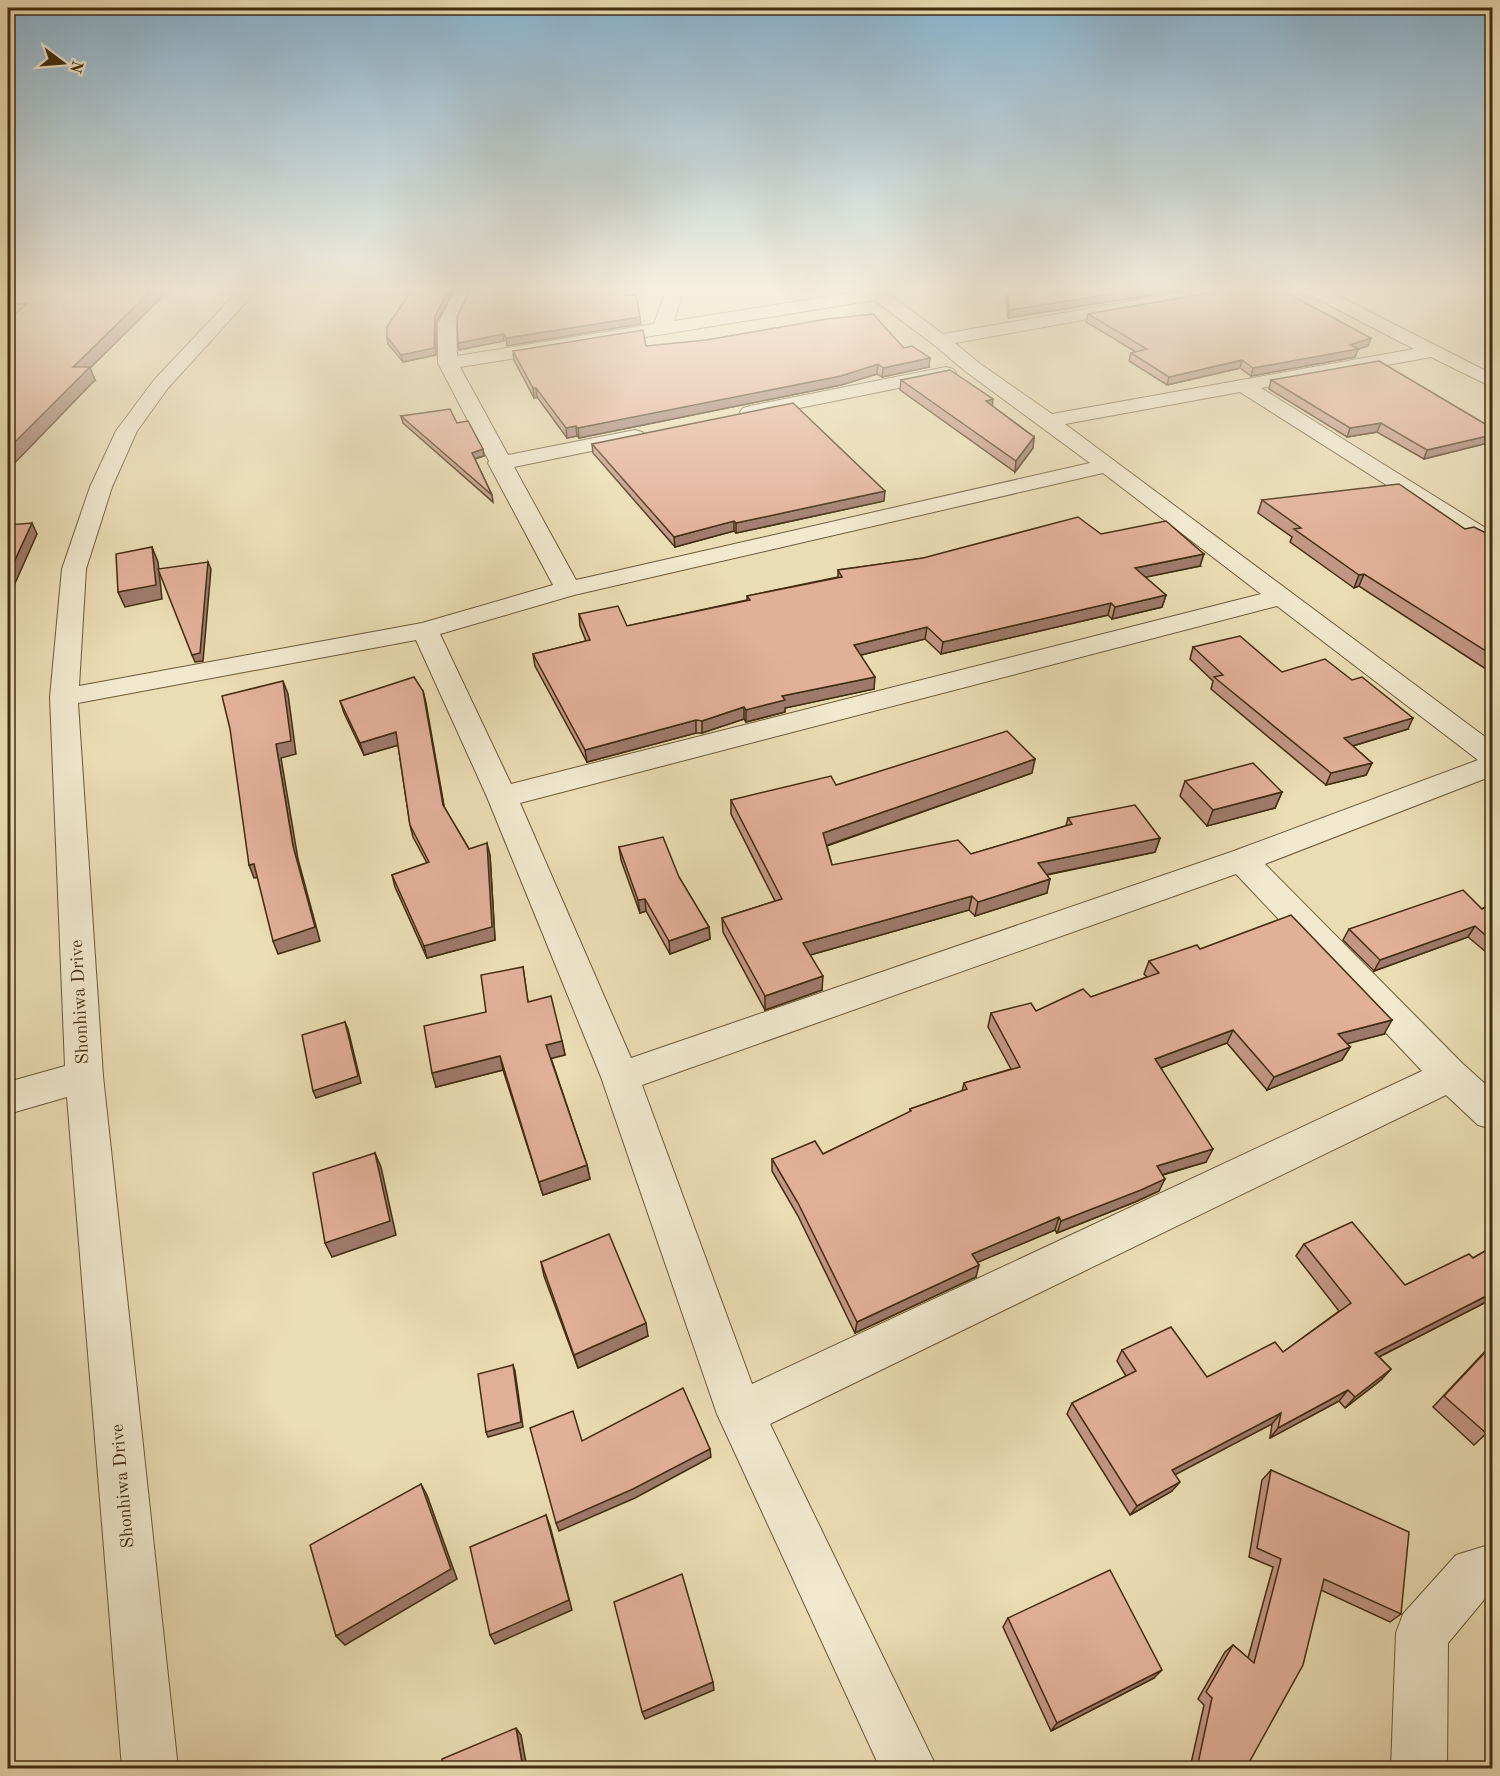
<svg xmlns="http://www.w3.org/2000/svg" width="1500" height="1776" viewBox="0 0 1500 1776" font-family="'Old Standard TT',serif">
  <rect width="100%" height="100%" fill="#eadcb4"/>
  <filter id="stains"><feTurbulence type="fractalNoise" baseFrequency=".00333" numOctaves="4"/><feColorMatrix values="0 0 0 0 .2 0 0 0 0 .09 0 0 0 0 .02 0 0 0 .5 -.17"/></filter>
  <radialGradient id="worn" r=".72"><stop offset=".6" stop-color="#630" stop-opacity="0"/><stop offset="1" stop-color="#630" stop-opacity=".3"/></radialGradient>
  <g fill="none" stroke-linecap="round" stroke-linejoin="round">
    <g stroke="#6b5939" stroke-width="2">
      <g id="minor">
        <path d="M241,288H259L168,388L137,431L112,487L86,569L79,686L422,623L553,585L488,463L489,461L438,363V324L456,288H473L456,324L457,356L654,324L667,288H684L674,321L862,291L861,288H880L943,334L1206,288H1243L1240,292L1234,293L955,343L979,363L1052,414L1414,349L1304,292L1302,288H1323L1492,374V387L1431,357L1261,388L1492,532V549L1484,547L1240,392L1065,424L1492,742V776L1265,864L1463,1064L1492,1090V1129L1478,1125L1446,1095L770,1424L937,1768H880L717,1414L601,1077L487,797L416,640L78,703L103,1076L178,1768H122L67,1097L8,1114V1082L65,1066L50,697L62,569L90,487L116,431L154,380ZM874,300L933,344L965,371L1090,463L576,580L514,467L635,442L642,440L646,436L642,432L635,430L508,455L460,367ZM1103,473L1261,594L511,784L440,634L574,595ZM1277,606L1478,760L1231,852L631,1058L520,803ZM1236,874L1422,1071L752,1384L642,1085Z"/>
        <path d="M946,367L953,369L956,373L953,377L750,418L743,416L740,412L743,408L750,406Z"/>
        <path d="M1492,1544V1594L1488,1595L1448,1643L1447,1768H1391L1396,1633L1403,1614L1456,1555Z"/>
      </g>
    </g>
    <use href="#minor" fill="#f1e8ce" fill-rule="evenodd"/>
  </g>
  <g fill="#c29684" stroke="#412d10" stroke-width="1.5">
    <path d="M8,288H171L90,368L95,380L11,317L8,316Z"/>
    <path d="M413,288H455L436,323V355L403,362L388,344L387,337Z"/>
    <path d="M1005,288H1194L1008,318Z"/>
    <path d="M1088,314L1368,346L1358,349L1355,357L1251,376L1240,368L1167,385L1129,361L1131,353L1136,352L1086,322Z"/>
    <path d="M904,348L929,367L882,377L877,374L841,385L579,438L577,436L567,438L537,397L534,398L514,360L513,351Z"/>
    <path d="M901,380L992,406L1034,437L1033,448L1015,472L900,390Z"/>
    <path d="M1271,380L1492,428V442L1424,459L1377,432L1347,437L1269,389Z"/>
    <path d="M401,416L457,423L484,456L475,459L492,495L493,502L403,423Z"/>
    <path d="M592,444L884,501L736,533L734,531L675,547L593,453Z"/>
    <path d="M1262,500L1465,529L1492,536V673L1359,586L1354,588L1290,542L1292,537L1258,513Z"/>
    <path d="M1101,534L1200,566L1145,577L1166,595L1162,607L1112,619L1108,615L941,654L925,639L861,655L874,689L785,708V712L746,722L744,719L702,733H696L587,762L535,666L533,654L586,641L580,626L579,614L627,626L747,600V596L838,577V570Z"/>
    <path d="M1193,647L1282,672L1408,729L1353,746L1372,763L1366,775L1326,785L1211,689L1213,681L1190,659Z"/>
    <path d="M423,691L444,807L469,849L490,855L495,940L427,958L395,887L392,875L427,863L413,837L410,825L398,745L364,755L344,713L340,701Z"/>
    <path d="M1032,773L827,846L832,865L971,854L1066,826L1068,818L1160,838L1155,852L1047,875V893L975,916L969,910L810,955L822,990L765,1010L723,932L722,918L775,901L731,814V800L836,785Z"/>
    <path d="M1185,781L1282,792L1275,808L1207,826L1180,796Z"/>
    <path d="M619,847L679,877L709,927L710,939L670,954L646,911L640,913L621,860Z"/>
    <path d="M1492,903V957L1468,937L1374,971L1343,940L1349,929L1482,909Z"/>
    <path d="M1200,949L1384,1034L1347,1043L1350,1047L1342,1060L1267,1090L1227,1043L1161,1068L1206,1162L1163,1175L1159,1191L1135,1202L1057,1233L1055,1230L977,1262L976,1277L855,1333L798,1216L772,1171V1159L823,1154L910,1112V1109L962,1091L964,1083L1011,1069L988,1027L991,1013L1036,1011L1091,997L1147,977L1144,974L1149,961Z"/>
    <path d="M523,967L528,1002L562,1041L565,1055L551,1058L587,1165L590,1179L543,1195L503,1070L436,1087L486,1012Z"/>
    <path d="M1304,1244L1405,1285L1473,1258L1492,1247V1299L1379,1357L1391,1369L1381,1380L1345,1408L1339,1401L1270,1438L1272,1424L1175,1474L1172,1491L1130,1515L1067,1414L1072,1403L1126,1376L1117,1361L1122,1350L1207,1377L1283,1352L1339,1311L1296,1256Z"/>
    <path d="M541,1262L648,1336L578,1368L544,1276Z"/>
    <path d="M1492,1344V1428L1474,1445L1433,1407Z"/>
    <path d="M1271,1470L1401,1614L1390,1622L1321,1590L1246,1768H1190L1204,1705L1198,1699L1225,1652L1233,1645L1248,1658L1273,1567L1249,1557L1262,1480Z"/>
    <path d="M1008,1618L1154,1678L1051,1731L1003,1627Z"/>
  </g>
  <g fill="#9e7a6b" stroke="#412d10" stroke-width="1.5">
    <path d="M154,288H171L90,368L95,380L8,470V449L73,367Z"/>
    <path d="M450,288H455L436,323V355L403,362L401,355L435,316Z"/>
    <path d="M1149,288H1194L1008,318L1009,310Z"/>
    <path d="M640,317L641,324L507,346L506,338Z"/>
    <path d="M503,334L504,341L459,350L458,343Z"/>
    <path d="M1371,338L1368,346L1358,349L1355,357L1251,376L1253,368L1350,345Z"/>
    <path d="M930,358L929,367L882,377L883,368Z"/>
    <path d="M1242,360L1240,368L1167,385L1169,377Z"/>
    <path d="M878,364L877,374L841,385L579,438L578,428Z"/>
    <path d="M533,388H536L537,397L534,398Z"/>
    <path d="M993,399L992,410L986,401Z"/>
    <path d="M1381,423L1377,432L1347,437L1350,428Z"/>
    <path d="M576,426L577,436L567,438L566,428Z"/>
    <path d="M1492,435V442L1424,459L1427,450Z"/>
    <path d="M1034,437L1033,448L1015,472L1016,461Z"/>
    <path d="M483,449L484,456L473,459L472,453Z"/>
    <path d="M885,491L884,501L736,533V523Z"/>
    <path d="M734,521V531L675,547L674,537Z"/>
    <path d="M32,523L37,534L8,599V575Z"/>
    <path d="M152,547L158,562L162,599L125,607L118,592Z"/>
    <path d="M1204,554L1200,566L1132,580L1135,568Z"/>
    <path d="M208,562L211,569L203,661L195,662L192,655Z"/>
    <path d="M1364,574L1359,586L1354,588L1359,575Z"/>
    <path d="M1166,595L1162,607L1112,619L1115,607Z"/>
    <path d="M1111,603L1108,615L941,654L943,642Z"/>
    <path d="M927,627L925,639L853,657L854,645Z"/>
    <path d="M875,677L874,689L785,708V712L746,722V710L782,696Z"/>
    <path d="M283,681L288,694L296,754L281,758L298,859L320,941L278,954L273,941L293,846L276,744Z"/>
    <path d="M423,691L426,703L446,817L443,805Z"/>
    <path d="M744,707V719L702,733V721Z"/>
    <path d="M1413,718L1408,729L1339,750L1344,738Z"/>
    <path d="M696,720V733L587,762L585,750Z"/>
    <path d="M396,732L399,745L364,755L360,743Z"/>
    <path d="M1035,759L1032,773L822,847L823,833Z"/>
    <path d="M1372,763L1366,775L1326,785L1331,773Z"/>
    <path d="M1282,792L1275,808L1207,826L1213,810Z"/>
    <path d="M1160,838L1155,852L1035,877L1038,863Z"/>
    <path d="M487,843L490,855L495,940L427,958L424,946Z"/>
    <path d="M254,864L260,877L254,878L249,865Z"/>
    <path d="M1050,879L1047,893L975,916L978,902Z"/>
    <path d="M972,896L969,910L803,957V943Z"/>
    <path d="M645,899L646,911L640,913L638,900Z"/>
    <path d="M1475,926L1468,937L1374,971L1380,960Z"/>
    <path d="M709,927L710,939L670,954L669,941Z"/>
    <path d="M823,976L822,990L765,1010V996Z"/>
    <path d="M1392,1020L1384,1034L1331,1048L1338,1034Z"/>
    <path d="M345,1022L348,1029L361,1083L316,1098L313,1091Z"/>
    <path d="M1233,1030L1227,1043L1150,1072L1155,1059Z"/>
    <path d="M562,1041L565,1055L549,1059L546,1045Z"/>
    <path d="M1350,1047L1342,1060L1267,1090L1274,1077Z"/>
    <path d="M500,1056L503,1070L436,1087L432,1073Z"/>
    <path d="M1213,1149L1206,1162L1151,1178L1157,1166Z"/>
    <path d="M375,1153L381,1167L396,1235L332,1257L325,1243Z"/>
    <path d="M587,1165L590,1179L543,1195L539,1182Z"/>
    <path d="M1165,1179L1159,1191L1135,1202L1057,1233L1061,1221Z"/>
    <path d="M1059,1217L1055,1230L969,1266L972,1254Z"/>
    <path d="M979,1265L976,1277L855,1333L857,1322Z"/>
    <path d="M1492,1293V1299L1365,1364L1375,1353Z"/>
    <path d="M646,1323L648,1336L578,1368L574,1355Z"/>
    <path d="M513,1365L515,1371L523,1427L488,1437L486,1432Z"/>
    <path d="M1391,1369L1381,1380L1345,1408L1355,1397Z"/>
    <path d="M1348,1390L1339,1401L1270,1438L1278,1428Z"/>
    <path d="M1281,1413L1272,1424L1165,1480L1172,1470Z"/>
    <path d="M710,1449L711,1457L635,1498L559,1531L556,1523Z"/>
    <path d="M1180,1482L1172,1491L1130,1515L1137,1506Z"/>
    <path d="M421,1484L427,1495L457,1579L345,1645L336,1636Z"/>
    <path d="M546,1515L550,1526L572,1610L495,1644L490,1635Z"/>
    <path d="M1162,1670L1154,1678L1051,1731L1057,1723Z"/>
    <path d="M713,1682L714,1690L645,1719L642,1712Z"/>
    <path d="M516,1728L521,1735L527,1768H523Z"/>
  </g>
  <g fill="#e2af99" stroke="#412d10" stroke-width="1.5">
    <path d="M8,288H154L73,367H90L8,449V320L27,304H8Z"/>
    <path d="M413,288H450L435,316L434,348L401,355L387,337V327Z"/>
    <path d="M471,288H626V296L636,295L640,317L506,338L503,334L458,343L457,317Z"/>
    <path d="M1007,288H1149L1009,310Z"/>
    <path d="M1237,288H1278L1371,338L1350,345L1358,349L1253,368L1242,360L1169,377L1131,353L1147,349L1088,314Z"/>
    <path d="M873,314L904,348L912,346L930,358L883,368L878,364L841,376L578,428L576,426L566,428L536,388H533L513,351L643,330L646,346L706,340L827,319Z"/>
    <path d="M1379,361L1492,428V435L1427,450L1381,423L1350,428L1271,380Z"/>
    <path d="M950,370L993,399L986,401L1034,437L1016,461L901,380Z"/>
    <path d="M793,403L885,491L736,523L734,521L674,537L592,444Z"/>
    <path d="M450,409L457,423L468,421L483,449L472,453L492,495L401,416Z"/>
    <path d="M1399,484L1465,529L1474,527L1492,536V655L1364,574L1359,575L1294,529L1301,528L1262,500Z"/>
    <path d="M1078,517L1101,534L1166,521L1204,554L1135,568L1166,595L1115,607L1111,603L943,642L927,627L854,645L875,677L782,696L785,700L746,710L744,707L702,721L696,720L585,750L533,654L590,640L579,614L618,606L627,626L750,600L747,596L842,577L838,570L923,558Z"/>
    <path d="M32,523L8,575V525Z"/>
    <path d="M152,547L156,585L118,592L116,554Z"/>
    <path d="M208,562L200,653L192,655L158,569Z"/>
    <path d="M1240,636L1282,672L1325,659L1352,680L1362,677L1413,718L1344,738L1372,763L1331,773L1214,677L1223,675L1193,647Z"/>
    <path d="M414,677L423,691L443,805L469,849L487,843L492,927L424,946L392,875L429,862L410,825L396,732L360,743L340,701Z"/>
    <path d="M283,681L291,741L276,744L293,846L315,927L273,941L254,864L249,865L230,729L222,696Z"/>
    <path d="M1007,731L1035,759L823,833L832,865L958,840L971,854L1072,824L1068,818L1135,805L1160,838L1038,863L1050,879L978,902L972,896L803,943L823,976L765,996L722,918L782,899L731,800L831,776L836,785Z"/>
    <path d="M1253,763L1282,792L1213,810L1185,781Z"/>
    <path d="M663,837L679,877L709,927L669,941L645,899L638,900L619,847Z"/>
    <path d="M1463,890L1482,909L1492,903V941L1475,926L1380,960L1349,929Z"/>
    <path d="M1291,915L1392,1020L1338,1034L1350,1047L1274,1077L1233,1030L1155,1059L1213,1149L1157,1166L1165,1179L1141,1190L1061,1221L1059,1217L972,1254L979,1265L857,1322L798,1203L772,1159L815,1141L823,1154L911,1111L910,1109L967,1089L964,1083L1020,1067L991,1013L1031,1003L1036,1011L1083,989L1091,997L1159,973L1149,961L1197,945L1200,949Z"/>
    <path d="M523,967L528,1002L551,996L562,1041L546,1045L587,1165L539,1182L500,1056L432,1073L424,1026L486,1012L481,975Z"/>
    <path d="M345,1022L358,1076L313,1091L302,1035Z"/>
    <path d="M375,1153L390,1221L325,1243L313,1173Z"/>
    <path d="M1352,1222L1405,1285L1469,1254L1473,1258L1492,1247V1293L1375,1353L1391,1369L1355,1397L1348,1390L1278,1428L1281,1413L1172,1470L1180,1482L1137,1506L1072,1403L1136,1371L1122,1350L1171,1327L1207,1377L1275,1342L1283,1352L1351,1303L1304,1244Z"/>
    <path d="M609,1234L646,1323L574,1355L541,1262Z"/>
    <path d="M1492,1345V1428L1487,1434L1444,1396Z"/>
    <path d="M513,1365L521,1422L486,1432L478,1374Z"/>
    <path d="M683,1388L710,1449L633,1489L556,1523L530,1428L573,1411L582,1441Z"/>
    <path d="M1271,1470L1409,1532L1401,1614L1324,1579L1303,1665L1246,1768H1197L1212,1698L1206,1692L1233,1645L1254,1663L1281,1559L1257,1548Z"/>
    <path d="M421,1484L451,1569L336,1636L310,1545Z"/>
    <path d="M546,1515L569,1600L490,1635L470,1547Z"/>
    <path d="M1110,1570L1162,1670L1057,1723L1008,1618Z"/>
    <path d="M682,1574L713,1682L642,1712L614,1602Z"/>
    <path d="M516,1728L523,1768H443L442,1759Z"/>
  </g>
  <linearGradient id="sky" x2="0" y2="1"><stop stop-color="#89b6d4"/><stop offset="0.54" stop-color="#f6efdd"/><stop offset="1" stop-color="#f6efdd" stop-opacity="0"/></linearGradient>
  <rect width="1500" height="536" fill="url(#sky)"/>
  <g text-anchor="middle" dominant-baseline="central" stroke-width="4.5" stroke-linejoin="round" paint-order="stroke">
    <g font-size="18" fill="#412d10" stroke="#f1e8ce">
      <text transform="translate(80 1002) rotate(-93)">Shonhiwa Drive</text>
      <text transform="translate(123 1486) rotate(-95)">Shonhiwa Drive</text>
    </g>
  </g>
  <rect width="1500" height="1776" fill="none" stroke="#eadcb4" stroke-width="30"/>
  <rect x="9" y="9" width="1482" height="1758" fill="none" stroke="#412d10" stroke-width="3"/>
  <rect x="15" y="15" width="1470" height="1746" fill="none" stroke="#412d10" stroke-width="1.5"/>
  <g transform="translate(63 63) rotate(106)" stroke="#f1e8ce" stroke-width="4.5" paint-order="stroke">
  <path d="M0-4.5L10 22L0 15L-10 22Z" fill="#412d10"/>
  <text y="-9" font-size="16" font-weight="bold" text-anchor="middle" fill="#412d10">N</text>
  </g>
  <rect width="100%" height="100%" filter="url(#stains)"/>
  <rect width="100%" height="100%" fill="url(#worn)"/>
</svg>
